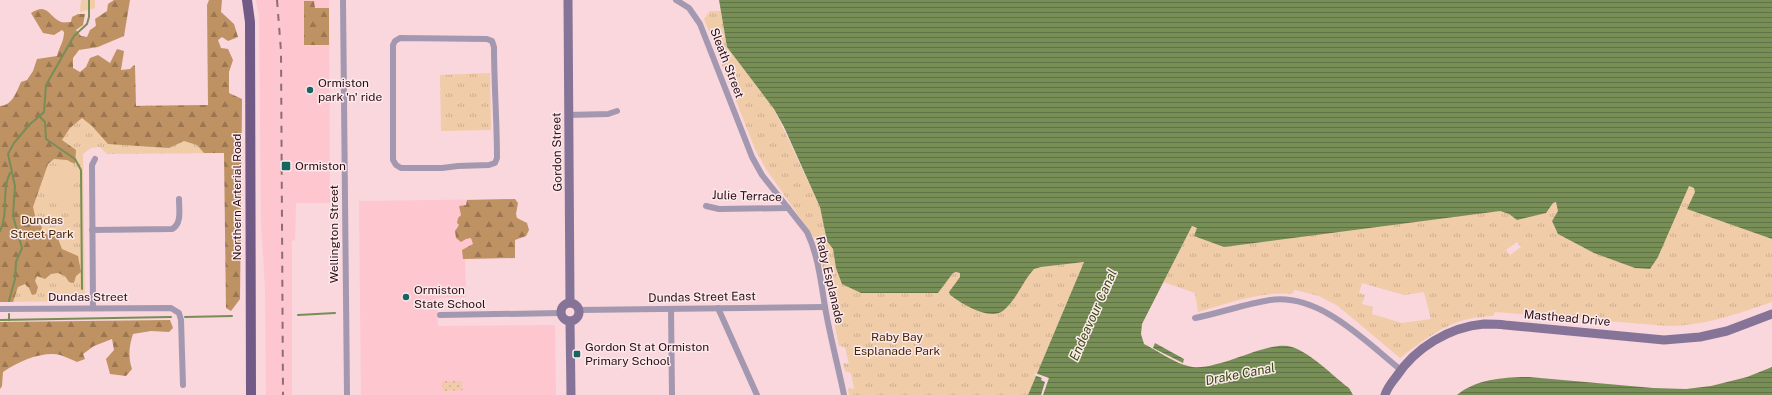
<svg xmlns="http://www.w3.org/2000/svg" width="1772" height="395" viewBox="0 0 1772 395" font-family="'Public Sans',sans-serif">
  <defs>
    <pattern id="grass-tufts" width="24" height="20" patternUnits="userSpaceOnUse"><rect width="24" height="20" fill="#f0cca8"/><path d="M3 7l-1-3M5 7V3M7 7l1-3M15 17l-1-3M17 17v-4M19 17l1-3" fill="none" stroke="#ceae90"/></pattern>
    <pattern id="forest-firs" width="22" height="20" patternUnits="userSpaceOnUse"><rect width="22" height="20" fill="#be9262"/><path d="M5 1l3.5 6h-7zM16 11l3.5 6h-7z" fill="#9b7650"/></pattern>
    <pattern id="garden-dots" width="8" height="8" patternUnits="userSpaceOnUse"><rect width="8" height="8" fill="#f0cca8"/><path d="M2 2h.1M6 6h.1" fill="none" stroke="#ceae90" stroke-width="1.8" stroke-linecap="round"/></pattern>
    <pattern id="water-rules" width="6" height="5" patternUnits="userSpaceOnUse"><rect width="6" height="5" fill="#778e57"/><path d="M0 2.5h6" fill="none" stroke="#627247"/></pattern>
  </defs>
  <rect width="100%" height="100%" fill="#f9d7dc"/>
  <g fill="#fec6cf">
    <path d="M256,0H329L330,203H296L295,240L292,241V395H266L265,288L261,220L259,16Z"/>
    <path d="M515,199V258L465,259L466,297L437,298L438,326L555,325L556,395H361L359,201Z"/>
  </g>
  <g fill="url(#grass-tufts)" fill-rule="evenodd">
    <path d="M81,0H95V8L80,12Z"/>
    <path d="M710,11H721L727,47L774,109L820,207L827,241L833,249L836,268L861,293H938L953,273L956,272L960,273V277L949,292L950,296L980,312L1034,269L1041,267L1084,262L1028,395H849L848,388L854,389L851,373L845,371L843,363L849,364L845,347L839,346L827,286L815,239L766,169L755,149L704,19Z"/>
    <path d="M490,73L491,130L441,131L440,75Z"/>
    <path d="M224,105V153L107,154L100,147L91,148L83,154L85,301L0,302V106Z"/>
    <path d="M1689,186L1695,188V192L1688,209L1772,239V302C1737,314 1707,325 1669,326L1495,312L1493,316C1484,317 1476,317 1468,319C1442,325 1421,342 1400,358L1338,306L1319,296L1295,290L1292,294C1260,291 1229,303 1198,312L1195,293L1163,282L1192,226L1197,228L1195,236L1500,211L1509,214L1557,202L1558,211L1552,221L1687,188ZM1517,242L1521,247L1510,255L1506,250ZM1362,283L1404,295L1424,292L1431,319L1402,323L1372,314L1373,307L1362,304L1365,295L1359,293Z"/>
  </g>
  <g fill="url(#forest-firs)">
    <path d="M114,0H130L124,36L98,47L79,50L73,58V68L80,72L86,67L90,58L98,55L110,63L117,49L124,51L121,70L130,69L134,65L135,66L136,106L208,105L207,5L209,0H222L221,12L234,24L238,37L228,41L222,37L218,40L221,48L228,49L233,60L229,72V93L242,99L240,299L231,311L226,308L224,153H204L197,145L184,141L169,148L108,144L92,126L82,118L70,128L62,140L76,150L75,164L67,160L54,159L48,164L33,207L36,220L41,222L42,230L50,237L57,236L62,249L78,256L81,272L76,276L74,283L69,282L65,276L58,273L51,274L45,279L37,276L35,281L38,287L36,294L32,295L29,288L25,284L18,287L13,302H0V106C12,106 17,91 21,82L27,80L33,71L37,59L57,56C59,47 64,42 64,32L62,30L54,35L43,33L31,13C48,2 48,16 61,22C64,23 68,22 71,22L72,17L78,14H85L83,25L76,30L81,36L87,37L90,30L96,26L95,19L107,11L108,4Z"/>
    <path d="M304,1H314L315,8H329V45H304Z"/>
    <path d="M515,199L518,203L516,214L517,218L527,223L529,230L526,236L515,240V258L463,259L462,250L473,244L471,238L466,239L461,242L456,238L455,231L459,225L457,223L458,218L461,215L459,206L466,205L467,200Z"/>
    <path d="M170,320L173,328L169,332L151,331L133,334C129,346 128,357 132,369L126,376L110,374L106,359L114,350L112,339L94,346L83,354L85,359L77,362C70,359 61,354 53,354C35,354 18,362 3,372L2,386L0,389V322Z"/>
  </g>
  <path fill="url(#garden-dots)" d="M442,381H461L463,390L443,391Z"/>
  <path fill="#f0cca8" d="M74,165V201H49L48,166Z"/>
  <g fill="url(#water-rules)">
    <path d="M719,0H1772V239L1687,209L1695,192L1694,188L1689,186L1658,257L1650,269L1635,268L1594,253L1558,234L1552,221L1558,211L1556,202L1553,203L1546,213L1517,220L1509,214L1500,211L1224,247L1194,236L1197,228L1192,226L1142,324L1141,334L1144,344C1156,350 1175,363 1188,366C1216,374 1267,339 1292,347C1311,353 1333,376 1349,388L1353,395H1028L1084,262L1041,267L1034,269C1023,281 1016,300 1004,310C991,322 962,304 950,295L949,292L960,277V273L956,272L953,273L938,293H861L842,284L836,268L833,249L827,241L820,207L784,127L774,109L727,47Z"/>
    <path d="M1155,343L1184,359L1183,363L1153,348Z"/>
    <path d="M1772,367V395H1457C1476,379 1505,377 1529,377L1653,388L1686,389L1711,386L1747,377Z"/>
  </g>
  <path fill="#f9d7dc" d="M1035,373L1049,378L1043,395H1041L1045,382L1041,380L1042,378L1034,375Z"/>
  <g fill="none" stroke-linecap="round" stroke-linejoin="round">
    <g stroke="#778e57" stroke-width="2">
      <path d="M40,117L45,122L46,139L75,159L81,170L82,289"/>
      <path d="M0,231C9,213 1,191 10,173"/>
      <path d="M9,301L15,279L16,262L22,248L13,216L15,186L8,154L14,143L29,125L44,112L46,85L74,36L87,24L89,17V0"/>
      <path d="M9,314V320"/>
      <path d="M298,315L335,313"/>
      <path d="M185,317L232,316"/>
      <path d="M0,320L171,317"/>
    </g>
    <g stroke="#a498b0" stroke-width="6">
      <path d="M343,0L347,395"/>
      <path d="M676,0L689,8L700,24L752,157L762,175L807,232C818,255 821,282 825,307C830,336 838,366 844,395"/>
      <path d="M400,38L487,39L492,41L494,47C494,84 497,121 497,158L495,163L489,165L458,166L442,168H401L396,165L393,160V45L395,41Z"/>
      <path d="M568,115L608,114L617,111"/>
      <path d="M706,206L719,209L788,208"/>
      <path d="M92,230L172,229C182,224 179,209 179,199"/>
      <path d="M93,308L92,165L95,159"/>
      <path d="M718,308L757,395"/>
      <path d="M0,309L171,308L179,313L181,320L183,385"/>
      <path d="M671,309L672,395"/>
      <path d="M578,310L825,307"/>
      <path d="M440,315L561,313"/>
      <path d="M1195,318C1220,313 1245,304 1270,300C1320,293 1365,341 1401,370"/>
    </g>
    <g stroke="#867498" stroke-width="9">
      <path d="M568,0L570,303"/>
      <circle cx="570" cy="312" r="9"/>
      <path d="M570,321L571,395"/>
      <path d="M1385,395C1387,388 1392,382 1396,377C1415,348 1449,327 1484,324C1491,324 1498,324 1505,325L1664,340L1700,337L1727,331L1772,314"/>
    </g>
    <path stroke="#715b86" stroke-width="10" d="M247,0L250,22L251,395"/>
    <path stroke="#8e6e74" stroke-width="2" stroke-dasharray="7 7" stroke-linecap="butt" d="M277,0L281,51L283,395"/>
  </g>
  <g fill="#18655f" stroke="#fbe9eb" stroke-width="1.5">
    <circle cx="310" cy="90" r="4"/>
    <rect x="281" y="161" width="10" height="10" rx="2"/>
    <circle cx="406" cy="297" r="4"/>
    <rect x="573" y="350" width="8" height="8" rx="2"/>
  </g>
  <g text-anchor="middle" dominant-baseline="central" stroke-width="3" stroke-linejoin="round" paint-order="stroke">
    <g font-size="12" fill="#2c0f16" stroke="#fbe9eb">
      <text transform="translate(727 63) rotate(69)">Sleath Street</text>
      <text transform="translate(557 152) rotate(-91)">Gordon Street</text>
      <text transform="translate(747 196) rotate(2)">Julie Terrace</text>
      <text transform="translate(237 197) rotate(-90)">Northern Arterial Road</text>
      <text transform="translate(334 234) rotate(-90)">Wellington Street</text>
      <text transform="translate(830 280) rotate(77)">Raby Esplanade</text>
      <text x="88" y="297">Dundas Street</text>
      <text transform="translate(702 297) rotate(-1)">Dundas Street East</text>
      <text transform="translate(1567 318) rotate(5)">Masthead Drive</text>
    </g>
    <g font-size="12" fill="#2c0f16" stroke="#fbe9eb" text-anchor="start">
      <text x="318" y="83">Ormiston<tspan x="318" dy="14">park 'n' ride</tspan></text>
      <text x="295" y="166">Ormiston</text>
      <text x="414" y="290">Ormiston<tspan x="414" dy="14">State School</tspan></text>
      <text x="585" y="347">Gordon St at Ormiston<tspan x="585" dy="14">Primary School</tspan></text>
    </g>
    <g font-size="12" fill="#462800" stroke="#fbe9eb">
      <text x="42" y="220">Dundas<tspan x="42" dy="14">Street Park</tspan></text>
      <text x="897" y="337">Raby Bay<tspan x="897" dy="14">Esplanade Park</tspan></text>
    </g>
    <g font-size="13" font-style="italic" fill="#374d0e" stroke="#fbe9eb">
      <text transform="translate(1093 315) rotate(-66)">Endeavour Canal</text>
      <text transform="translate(1240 374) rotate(-11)">Drake Canal</text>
    </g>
  </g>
</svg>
